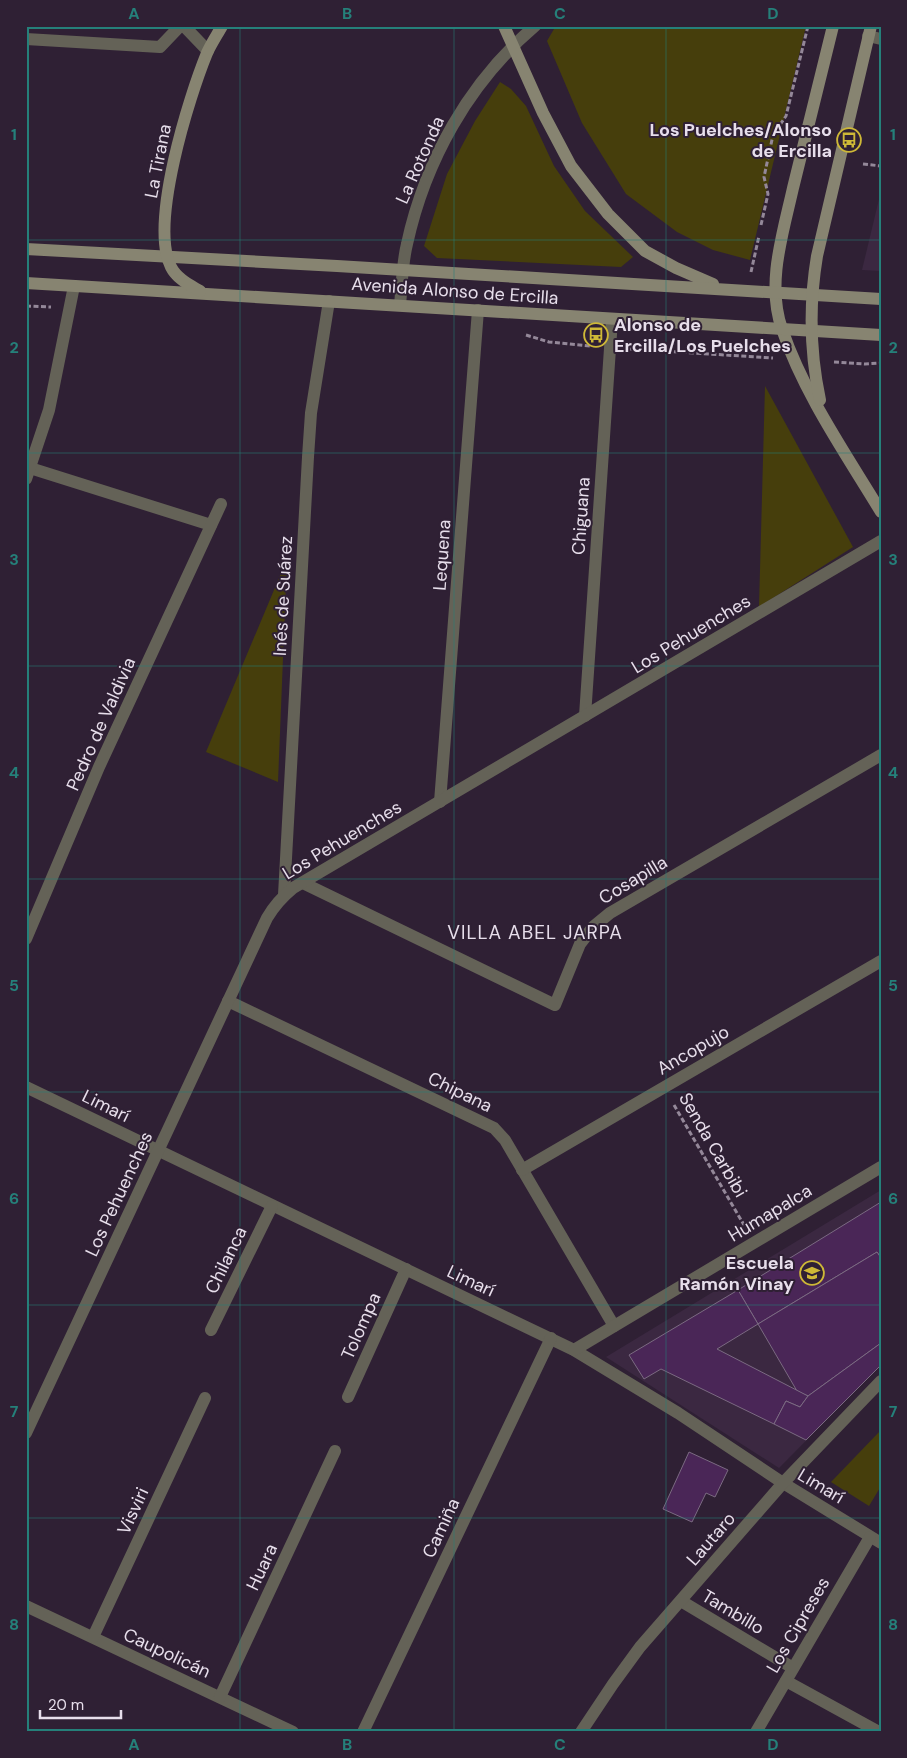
<svg xmlns="http://www.w3.org/2000/svg" width="907" height="1758" viewBox="0 0 907 1758" font-family="'DM Sans',sans-serif">
  <rect width="100%" height="100%" fill="#2f2034"/>
  <g fill="#3b2841">
    <path d="M881,191V271L862,270Z"/>
    <path d="M881,1190V1365L779,1468L606,1357Z"/>
  </g>
  <g fill="#463e0c">
    <path d="M557,26H806L750,260L713,250L677,232L626,194L582,123L547,41L554,29Z"/>
    <path d="M500,82L511,89L526,106L554,166L585,211L633,257L621,267L437,258L424,246L447,174L475,121Z"/>
    <path d="M765,386L853,547L759,607Z"/>
    <path d="M287,559L278,782L206,752Z"/>
    <path d="M881,1430V1486L869,1506L831,1482Z"/>
  </g>
  <g fill="#4a2657" stroke="#7b6a82">
    <path d="M881,1202V1258L877,1252L758,1324L738,1290Z"/>
    <path d="M877,1252L881,1258V1343L808,1396L797,1391L758,1324Z"/>
    <path d="M738,1290L758,1324L717,1349L808,1396L800,1407L786,1401L774,1424L661,1369L644,1379L629,1355Z"/>
    <path d="M881,1343V1365L806,1440L774,1424L786,1401L800,1407L808,1396Z"/>
    <path d="M689,1452L728,1470L715,1497L706,1493L692,1522L663,1509Z"/>
  </g>
  <g fill="none" stroke-linecap="round" stroke-linejoin="round">
    <g stroke="#948899" stroke-width="3" stroke-dasharray="5 2.5" stroke-linecap="butt">
      <path d="M863,164L881,166"/>
      <path d="M761,225L768,194L764,177L773,135L786,116L808,26"/>
      <path d="M751,272L759,236"/>
      <path d="M26,306L51,307"/>
      <path d="M526,335L549,342L591,346"/>
      <path d="M629,349L773,358"/>
      <path d="M834,362L865,364L881,363"/>
      <path d="M674,1105L744,1225"/>
    </g>
    <path stroke="#646257" stroke-width="12" d="M868,36L881,39"/>
    <g stroke="#646257" stroke-width="12">
      <path d="M184,26L208,51"/>
      <path d="M26,39L160,47L180,26"/>
      <path d="M400,305C402,285 402,264 407,244C425,161 469,82 535,26"/>
      <path d="M30,468L211,525"/>
      <path d="M26,479L49,410L74,286"/>
      <path d="M585,716L612,319"/>
      <path d="M440,802L478,310"/>
      <path d="M303,883L555,1005L580,944L593,927L610,913L881,755"/>
      <path d="M284,895L308,457L311,413L329,301"/>
      <path d="M26,939L99,767L221,504"/>
      <path d="M228,1001L494,1128L505,1140L614,1326"/>
      <path d="M26,1087L574,1350L678,1413L783,1483L881,1543"/>
      <path d="M522,1170L881,961"/>
      <path d="M211,1330L272,1206"/>
      <path d="M574,1350L881,1167"/>
      <path d="M348,1397L406,1269"/>
      <path d="M26,1433L267,918C274,906 282,897 293,888L881,541"/>
      <path d="M681,1601L793,1668"/>
      <path d="M26,1606L293,1732"/>
      <path d="M93,1637L205,1398"/>
      <path d="M786,1681L879,1732"/>
      <path d="M220,1697L335,1451"/>
      <path d="M363,1732L551,1338"/>
      <path d="M581,1732L613,1684L640,1647L783,1483L881,1381"/>
      <path d="M756,1732L870,1537"/>
    </g>
    <g stroke="#878471" stroke-width="12">
      <path d="M504,26L543,113L571,166L608,214L645,251L676,268L713,284"/>
      <path d="M833,26C820,80 806,134 793,188C783,233 766,284 782,329C804,394 846,454 881,512"/>
      <path d="M26,249L337,266L881,299"/>
      <path d="M26,283L881,335"/>
      <path d="M200,291C190,285 177,279 171,267C149,224 189,97 207,53C211,44 217,35 222,26"/>
      <path d="M820,400C810,353 809,304 817,256L871,26"/>
    </g>
  </g>
  <path fill="none" stroke="#25807a" stroke-width="1" stroke-opacity="0.55" d="M240,26V1732M454,26V1732M666,26V1732M26,240H881M26,453H881M26,666H881M26,879H881M26,1092H881M26,1305H881M26,1518H881"/>
  <defs>
    <g id="bus-ring" transform="scale(1.25)"><circle r="9.5" fill="#2f2034" stroke="#ceb837" stroke-width="1.5"/><path d="M-5-6H5V4H4V6H2V4H-2V6H-4V4H-5ZM-3.5-4V0h7V-4ZM-3.5 1.2v1.5H-2V1.2ZM2 1.2v1.5H3.5V1.2Z" fill="#ceb837"/></g>
    <g id="school-ring" transform="scale(1.25)"><circle r="9.5" fill="#2f2034" stroke="#ceb837" stroke-width="1.5"/><path d="M0-5L7-2L0 1L-7-2ZM-4 1L0 2.5L4 1V4Q0 6-4 4Z" fill="#ceb837"/></g>
  </defs>
  <g fill-rule="evenodd">
    <use href="#bus-ring" x="849" y="140"/>
    <use href="#bus-ring" x="596" y="335"/>
    <use href="#school-ring" x="812" y="1273"/>
  </g>
  <g text-anchor="middle" dominant-baseline="central" stroke-width="4" stroke-linejoin="round" paint-order="stroke">
    <g font-size="18" font-weight="bold" fill="#e7deeb" stroke="#2f2034" text-anchor="end">
      <text x="832" y="130">Los Puelches/Alonso<tspan x="832" dy="21">de Ercilla</tspan></text>
      <text x="614" y="325" text-anchor="start">Alonso de<tspan x="614" dy="21">Ercilla/Los Puelches</tspan></text>
      <text x="794" y="1263">Escuela<tspan x="794" dy="21">Ramón Vinay</tspan></text>
    </g>
    <g font-size="18" fill="#e7deeb" stroke="#2f2034">
      <text transform="translate(420 160) rotate(-66)">La Rotonda</text>
      <text transform="translate(158 161) rotate(-79)">La Tirana</text>
      <text transform="translate(455 291) rotate(4)">Avenida Alonso de Ercilla</text>
      <text transform="translate(581 516) rotate(-86)">Chiguana</text>
      <text transform="translate(442 555) rotate(-86)">Lequena</text>
      <text transform="translate(283 596) rotate(-87)">Inés de Suárez</text>
      <text transform="translate(691 634) rotate(-31)">Los Pehuenches</text>
      <text transform="translate(101 724) rotate(-66)">Pedro de Valdivia</text>
      <text transform="translate(342 840) rotate(-31)">Los Pehuenches</text>
      <text transform="translate(633 880) rotate(-31)">Cosapilla</text>
      <text transform="translate(693 1050) rotate(-30)">Ancopujo</text>
      <text transform="translate(460 1092) rotate(26)">Chipana</text>
      <text transform="translate(106 1106) rotate(26)">Limarí</text>
      <text transform="translate(713 1145) rotate(60)">Senda Carbibi</text>
      <text transform="translate(119 1194) rotate(-65)">Los Pehuenches</text>
      <text transform="translate(770 1213) rotate(-31)">Humapalca</text>
      <text transform="translate(226 1260) rotate(-64)">Chilanca</text>
      <text transform="translate(471 1281) rotate(25)">Limarí</text>
      <text transform="translate(361 1326) rotate(-66)">Tolompa</text>
      <text transform="translate(821 1486) rotate(31)">Limarí</text>
      <text transform="translate(133 1511) rotate(-65)">Visviri</text>
      <text transform="translate(441 1528) rotate(-65)">Camiña</text>
      <text transform="translate(711 1539) rotate(-49)">Lautaro</text>
      <text transform="translate(262 1567) rotate(-65)">Huara</text>
      <text transform="translate(733 1612) rotate(31)">Tambillo</text>
      <text transform="translate(798 1625) rotate(-60)">Los Cipreses</text>
      <text transform="translate(167 1653) rotate(25)">Caupolicán</text>
    </g>
    <g font-size="19" letter-spacing="1" fill="#e7deeb" stroke="#2f2034">
      <text x="535" y="932">VILLA ABEL JARPA</text>
    </g>
  </g>
  <rect width="907" height="1758" fill="none" stroke="#2f2034" stroke-width="55"/>
  <path d="M40 1710v8h81v-8" fill="none" stroke="#e7deeb" stroke-width="2.5"/>
  <text x="48" y="1710" font-size="15" fill="#e7deeb" stroke="#2f2034" stroke-width="4" paint-order="stroke">20 m</text>
  <rect x="28" y="28" width="852" height="1702" fill="none" stroke="#25807a" stroke-width="2"/>
  <g font-size="16" text-anchor="middle" font-weight="bold" fill="#25807a">
    <text x="134" y="19">A</text>
    <text x="347" y="19">B</text>
    <text x="560" y="19">C</text>
    <text x="773" y="19">D</text>
    <text x="14" y="140">1</text>
    <text x="893" y="140">1</text>
    <text x="14" y="353">2</text>
    <text x="893" y="353">2</text>
    <text x="14" y="565">3</text>
    <text x="893" y="565">3</text>
    <text x="14" y="778">4</text>
    <text x="893" y="778">4</text>
    <text x="14" y="991">5</text>
    <text x="893" y="991">5</text>
    <text x="14" y="1204">6</text>
    <text x="893" y="1204">6</text>
    <text x="14" y="1417">7</text>
    <text x="893" y="1417">7</text>
    <text x="14" y="1630">8</text>
    <text x="893" y="1630">8</text>
    <text x="134" y="1750">A</text>
    <text x="347" y="1750">B</text>
    <text x="560" y="1750">C</text>
    <text x="773" y="1750">D</text>
  </g>
</svg>
